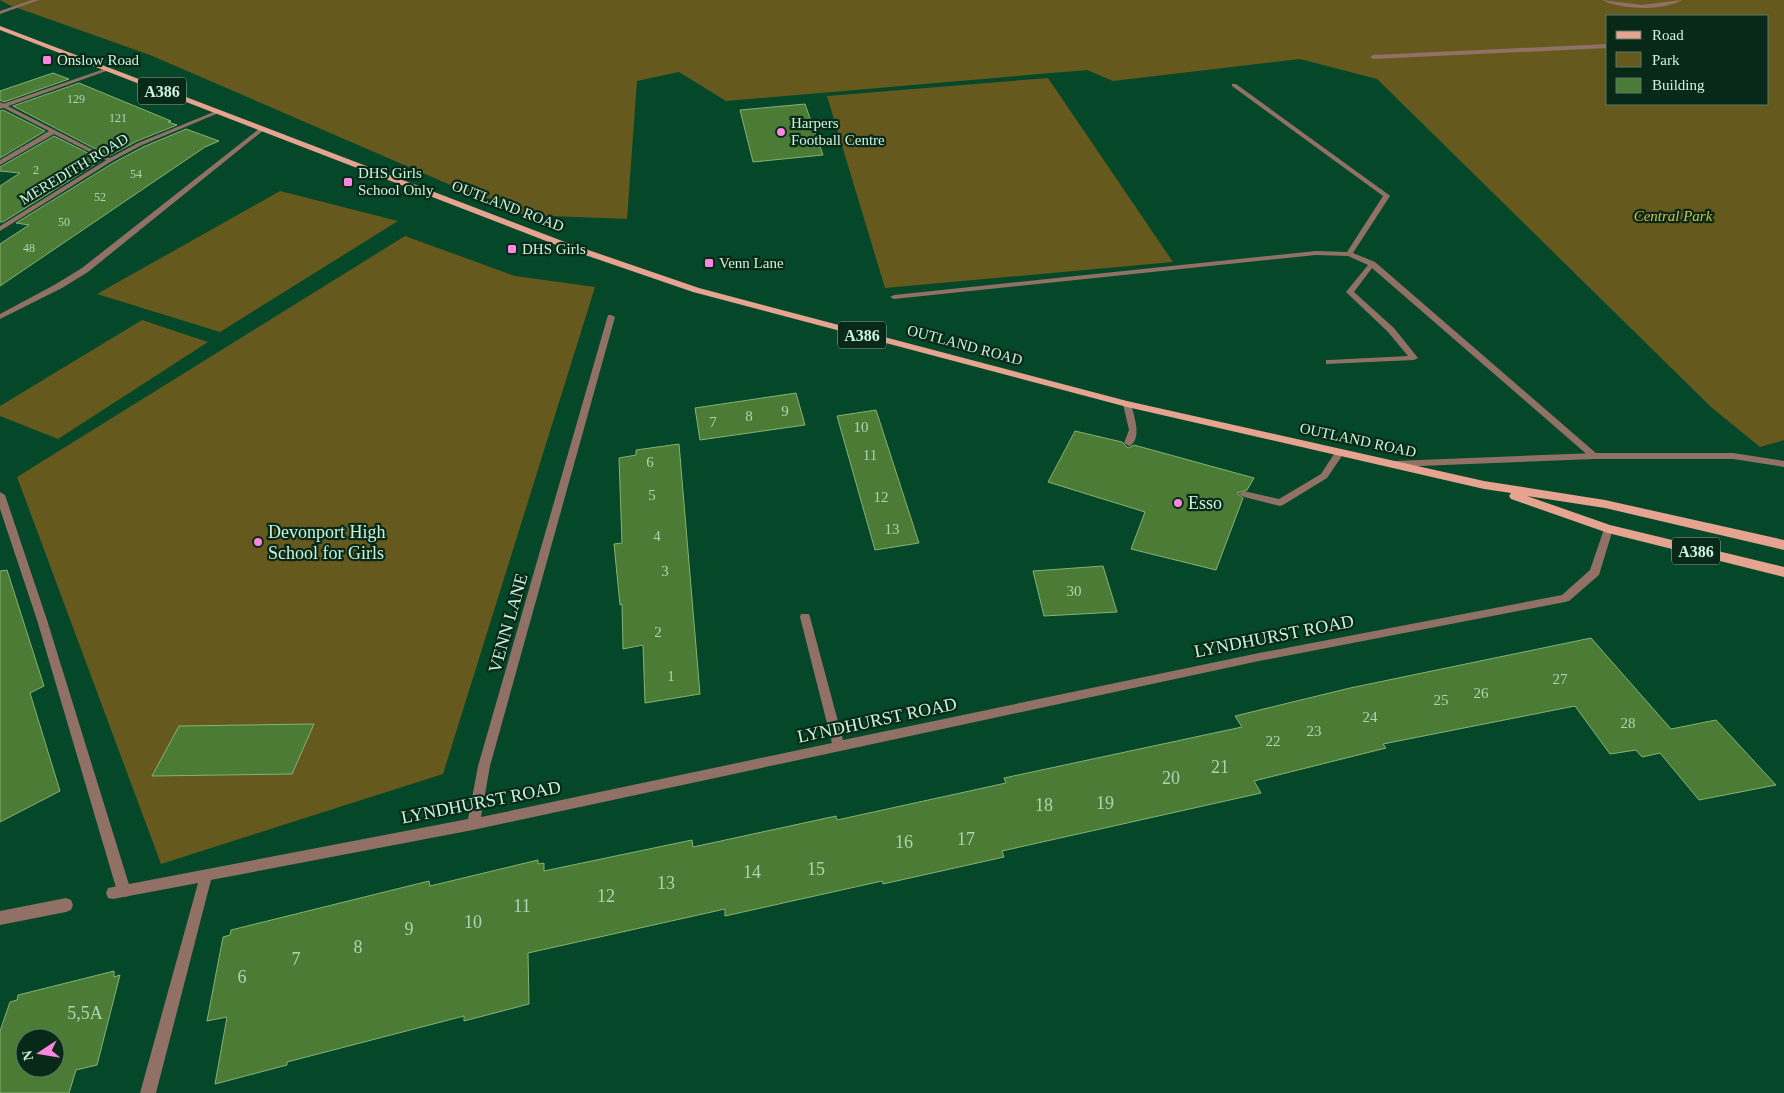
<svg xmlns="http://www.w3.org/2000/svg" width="1784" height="1093" viewBox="0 0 1784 1093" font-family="Georgia,serif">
  <rect width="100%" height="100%" fill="#054729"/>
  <g fill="#66591e" fill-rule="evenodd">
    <path d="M0,0H1784V440L1760,447L1711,407L1377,79L1300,59L1113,81L1087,70L726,101L679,72L637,81L627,219L525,215L499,206L150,55L9,5ZM1608,16H1768V104H1608Z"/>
    <path d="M1048,78L1173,262L885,288L827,96Z"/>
    <path d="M280,191L398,221L220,332L97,294Z"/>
    <path d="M405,236L515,276L595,287L443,774L161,864L17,477Z"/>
    <path d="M142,320L208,342L58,439L0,416V406Z"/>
  </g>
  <g fill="#4b7b35" stroke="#86b273" fill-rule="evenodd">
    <path d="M53,73L69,79L4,102L0,100V91Z"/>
    <path d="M79,83L171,121L168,122L177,125L137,141L109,156L13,106Z"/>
    <path d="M805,104L823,155L753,162L740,110Z"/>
    <path d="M3,110L45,131L0,158V111Z"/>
    <path d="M186,129L219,141L205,147L0,286V244L29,225L16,223L113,163L143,147Z"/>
    <path d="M54,136L102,160L3,222H0V186L20,173L0,171V167Z"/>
    <path d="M796,393L805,425L700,440L695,408Z"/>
    <path d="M876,410L919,543L875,550L837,416Z"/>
    <path d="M1075,431L1122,442L1128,448L1134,445L1254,478L1247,490L1237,493L1243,498L1216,570L1131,549L1145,512L1048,482Z"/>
    <path d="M679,444L700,694L645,703L643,645L623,649L622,604L620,605L614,544L622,543L619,458L636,455V450Z"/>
    <path d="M1103,566L1117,612L1044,616L1033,571Z"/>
    <path d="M7,570L44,686L30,693L60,791L0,822V571Z"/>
    <path d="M1591,638L1671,729L1716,720L1776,785L1699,800L1660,753L1642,757L1636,750L1610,754L1575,706L1383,744L1386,748L1254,781L1261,793L1002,851L1004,857L883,884L882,881L725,916V909L528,953L529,1004L464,1021V1016L287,1062V1065L215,1084L227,1017L207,1021L223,937L230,935L231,930L429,881L430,886L538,860V864L544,863V871L692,840L693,847L836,816L837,820L1006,783L1004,778L1242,727L1235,716L1350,688Z"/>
    <path d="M314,724L292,774L152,776L179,726Z"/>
    <path d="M114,971V977L120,975L97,1065L76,1070L69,1093H0V1031L10,1002L17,1000L18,995ZM25,1038H55V1068H25Z"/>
  </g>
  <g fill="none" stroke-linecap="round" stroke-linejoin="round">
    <g fill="#917066" fill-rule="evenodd">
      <path d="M32,0H39L0,14V11Z"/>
      <path d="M1602,0L1642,5L1682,0C1663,11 1622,10 1602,0Z"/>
      <path d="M1608,44V48L1373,59L1370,57L1373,55Z"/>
      <path d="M1232,84H1236L1389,195L1390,196L1353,253L1375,262L1597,454L1599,456L1597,458H1591L1372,268L1354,292L1394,328L1418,358L1414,360L1326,364V360H1329L1408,356L1388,332L1346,292L1368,265L1348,256L1316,255L894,299L890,297L894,295L1316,251L1347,252L1383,196L1232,86Z"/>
      <path d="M0,102L113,160L108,161L54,134L0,165V160L49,131L0,106Z"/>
      <path d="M260,128L265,129L88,272L62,288L0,319V314L56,284L82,268Z"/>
      <path d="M1127,401L1131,404C1134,416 1143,440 1129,446L1124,443L1129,430L1123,404Z"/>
      <path d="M1339,450L1344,453L1327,478L1283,505L1280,506L1244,497L1239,494L1244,491L1279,499L1321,474L1336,451Z"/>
      <path d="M0,492L5,495L47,620L131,891L129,896L124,897L119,896L117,891L37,620L0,509Z"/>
    </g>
    <g fill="#917066" fill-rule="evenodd">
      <path d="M104,69L109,70L0,109V105Z"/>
      <path d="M216,111L221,112L142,145L112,161L0,231V226L108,159L138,143Z"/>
      <path d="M608,315H611L615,317L490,766L481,817L832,743L800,617L801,614H809L810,617L843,740L1259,653L1562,595L1590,570L1605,526L1608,525L1613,529L1599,575L1569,601L1565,602L1259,661L473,830L211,880L156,1093H140L198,883L113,899L108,898L106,893L108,888L468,819L478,766Z"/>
      <path d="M66,898L71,900L73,905L71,910L66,912L0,925V911Z"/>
    </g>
    <path fill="#917066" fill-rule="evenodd" d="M1594,453H1733L1784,461V467L1733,459H1594L1395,467L1390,464L1395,461Z"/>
    <path fill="#e6a38f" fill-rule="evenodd" d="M0,26L565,242L699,288L1127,401L1484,481L1605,500L1784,540V550L1605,508L1527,496L1610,525L1784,567V577L1608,533L1511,499L1509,496L1511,493L1484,489L1127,407L693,292L559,246L0,30Z"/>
  </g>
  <g fill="#fd86e1" stroke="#082918" stroke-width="2">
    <rect x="42" y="55" width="10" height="10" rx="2.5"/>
    <circle cx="781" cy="132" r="5"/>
    <rect x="343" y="177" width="10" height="10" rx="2.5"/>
    <rect x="507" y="244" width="10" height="10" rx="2.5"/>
    <rect x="704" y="258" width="10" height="10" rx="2.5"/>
    <circle cx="1178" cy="503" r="5"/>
    <circle cx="258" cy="542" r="5"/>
  </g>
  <g text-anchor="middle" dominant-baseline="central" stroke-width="4.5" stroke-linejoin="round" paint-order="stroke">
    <g font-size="12" fill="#add5b2">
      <text x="76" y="99">129</text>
      <text x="118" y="118">121</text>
      <text x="36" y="170">2</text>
      <text x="136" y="174">54</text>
      <text x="100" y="197">52</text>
      <text x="64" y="222">50</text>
      <text x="29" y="248">48</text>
    </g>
    <g font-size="15" fill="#cef3db" stroke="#082918" text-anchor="start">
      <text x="57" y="60">Onslow Road</text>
      <text x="791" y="123">Harpers<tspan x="791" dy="17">Football Centre</tspan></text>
      <text x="358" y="173">DHS Girls<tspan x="358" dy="17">School Only</tspan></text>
      <text x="522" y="249">DHS Girls</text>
      <text x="719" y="263">Venn Lane</text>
    </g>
    <g font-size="15" fill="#cef3db" stroke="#082918">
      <text transform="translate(74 169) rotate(-31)">MEREDITH ROAD</text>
      <text transform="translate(508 206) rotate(21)">OUTLAND ROAD</text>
      <text transform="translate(965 345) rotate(15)">OUTLAND ROAD</text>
      <text transform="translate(1358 440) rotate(12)">OUTLAND ROAD</text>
    </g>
    <g font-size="15" font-style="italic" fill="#dabf40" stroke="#082918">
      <text x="1673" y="216">Central Park</text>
    </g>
    <g font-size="15" fill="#add5b2">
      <text x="785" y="411">9</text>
      <text x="749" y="416">8</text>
      <text x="713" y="422">7</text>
      <text x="861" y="427">10</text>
      <text x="870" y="455">11</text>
      <text x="650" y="462">6</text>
      <text x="652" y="495">5</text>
      <text x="881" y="497">12</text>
      <text x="892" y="529">13</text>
      <text x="657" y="536">4</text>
      <text x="665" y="571">3</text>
      <text x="1074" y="591">30</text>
      <text x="658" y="632">2</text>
      <text x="671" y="676">1</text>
      <text x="1560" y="679">27</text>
      <text x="1481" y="693">26</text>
      <text x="1441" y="700">25</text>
      <text x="1370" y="717">24</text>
      <text x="1628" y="723">28</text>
      <text x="1314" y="731">23</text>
      <text x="1273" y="741">22</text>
    </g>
    <g fill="#082918" stroke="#93b6a0" stroke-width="1">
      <rect x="138" y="77.5" width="48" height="27" rx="4"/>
      <rect x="838" y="321.5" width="48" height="27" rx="4"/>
      <rect x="1672" y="537.5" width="48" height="27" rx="4"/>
    </g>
    <g font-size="16" font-weight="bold" fill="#cef3db">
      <text x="162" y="91">A386</text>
      <text x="862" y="335">A386</text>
      <text x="1696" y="551">A386</text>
    </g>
    <g font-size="18" fill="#cef3db" stroke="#082918" text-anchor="start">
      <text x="1188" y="503">Esso</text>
      <text x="268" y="532">Devonport High<tspan x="268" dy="21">School for Girls</tspan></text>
    </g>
    <g font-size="18" fill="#cef3db" stroke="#082918">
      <text transform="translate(508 623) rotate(-74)">VENN LANE</text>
      <text transform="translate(1274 636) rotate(-11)">LYNDHURST ROAD</text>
      <text transform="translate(877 720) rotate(-12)">LYNDHURST ROAD</text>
      <text transform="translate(481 802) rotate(-11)">LYNDHURST ROAD</text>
    </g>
    <g font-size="18" fill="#add5b2">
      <text x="1220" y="767">21</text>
      <text x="1171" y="778">20</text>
      <text x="1105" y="803">19</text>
      <text x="1044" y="805">18</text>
      <text x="966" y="839">17</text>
      <text x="904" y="842">16</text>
      <text x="816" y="869">15</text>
      <text x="752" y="872">14</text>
      <text x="666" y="883">13</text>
      <text x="606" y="896">12</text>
      <text x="522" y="906">11</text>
      <text x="473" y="922">10</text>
      <text x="409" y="929">9</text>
      <text x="358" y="947">8</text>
      <text x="296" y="959">7</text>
      <text x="242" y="977">6</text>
      <text x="85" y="1013">5,5A</text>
    </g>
  </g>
  <rect x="1606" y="15" width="162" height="90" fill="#082918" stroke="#577a66"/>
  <rect x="1616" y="31" width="25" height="8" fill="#e6a38f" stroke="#577a66"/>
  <text x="1652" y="40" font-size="15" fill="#cef3db">Road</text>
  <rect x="1616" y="52" width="25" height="15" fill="#66591e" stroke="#577a66"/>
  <text x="1652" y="65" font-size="15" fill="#cef3db">Park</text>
  <rect x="1616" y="78" width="25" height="15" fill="#4b7b35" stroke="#577a66"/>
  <text x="1652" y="90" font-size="15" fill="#cef3db">Building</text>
  <g transform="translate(40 1053) rotate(258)"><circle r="24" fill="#082918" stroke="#577a66"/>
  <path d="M0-4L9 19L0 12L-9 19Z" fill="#fd86e1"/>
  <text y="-8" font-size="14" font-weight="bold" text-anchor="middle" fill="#cef3db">N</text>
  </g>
</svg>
